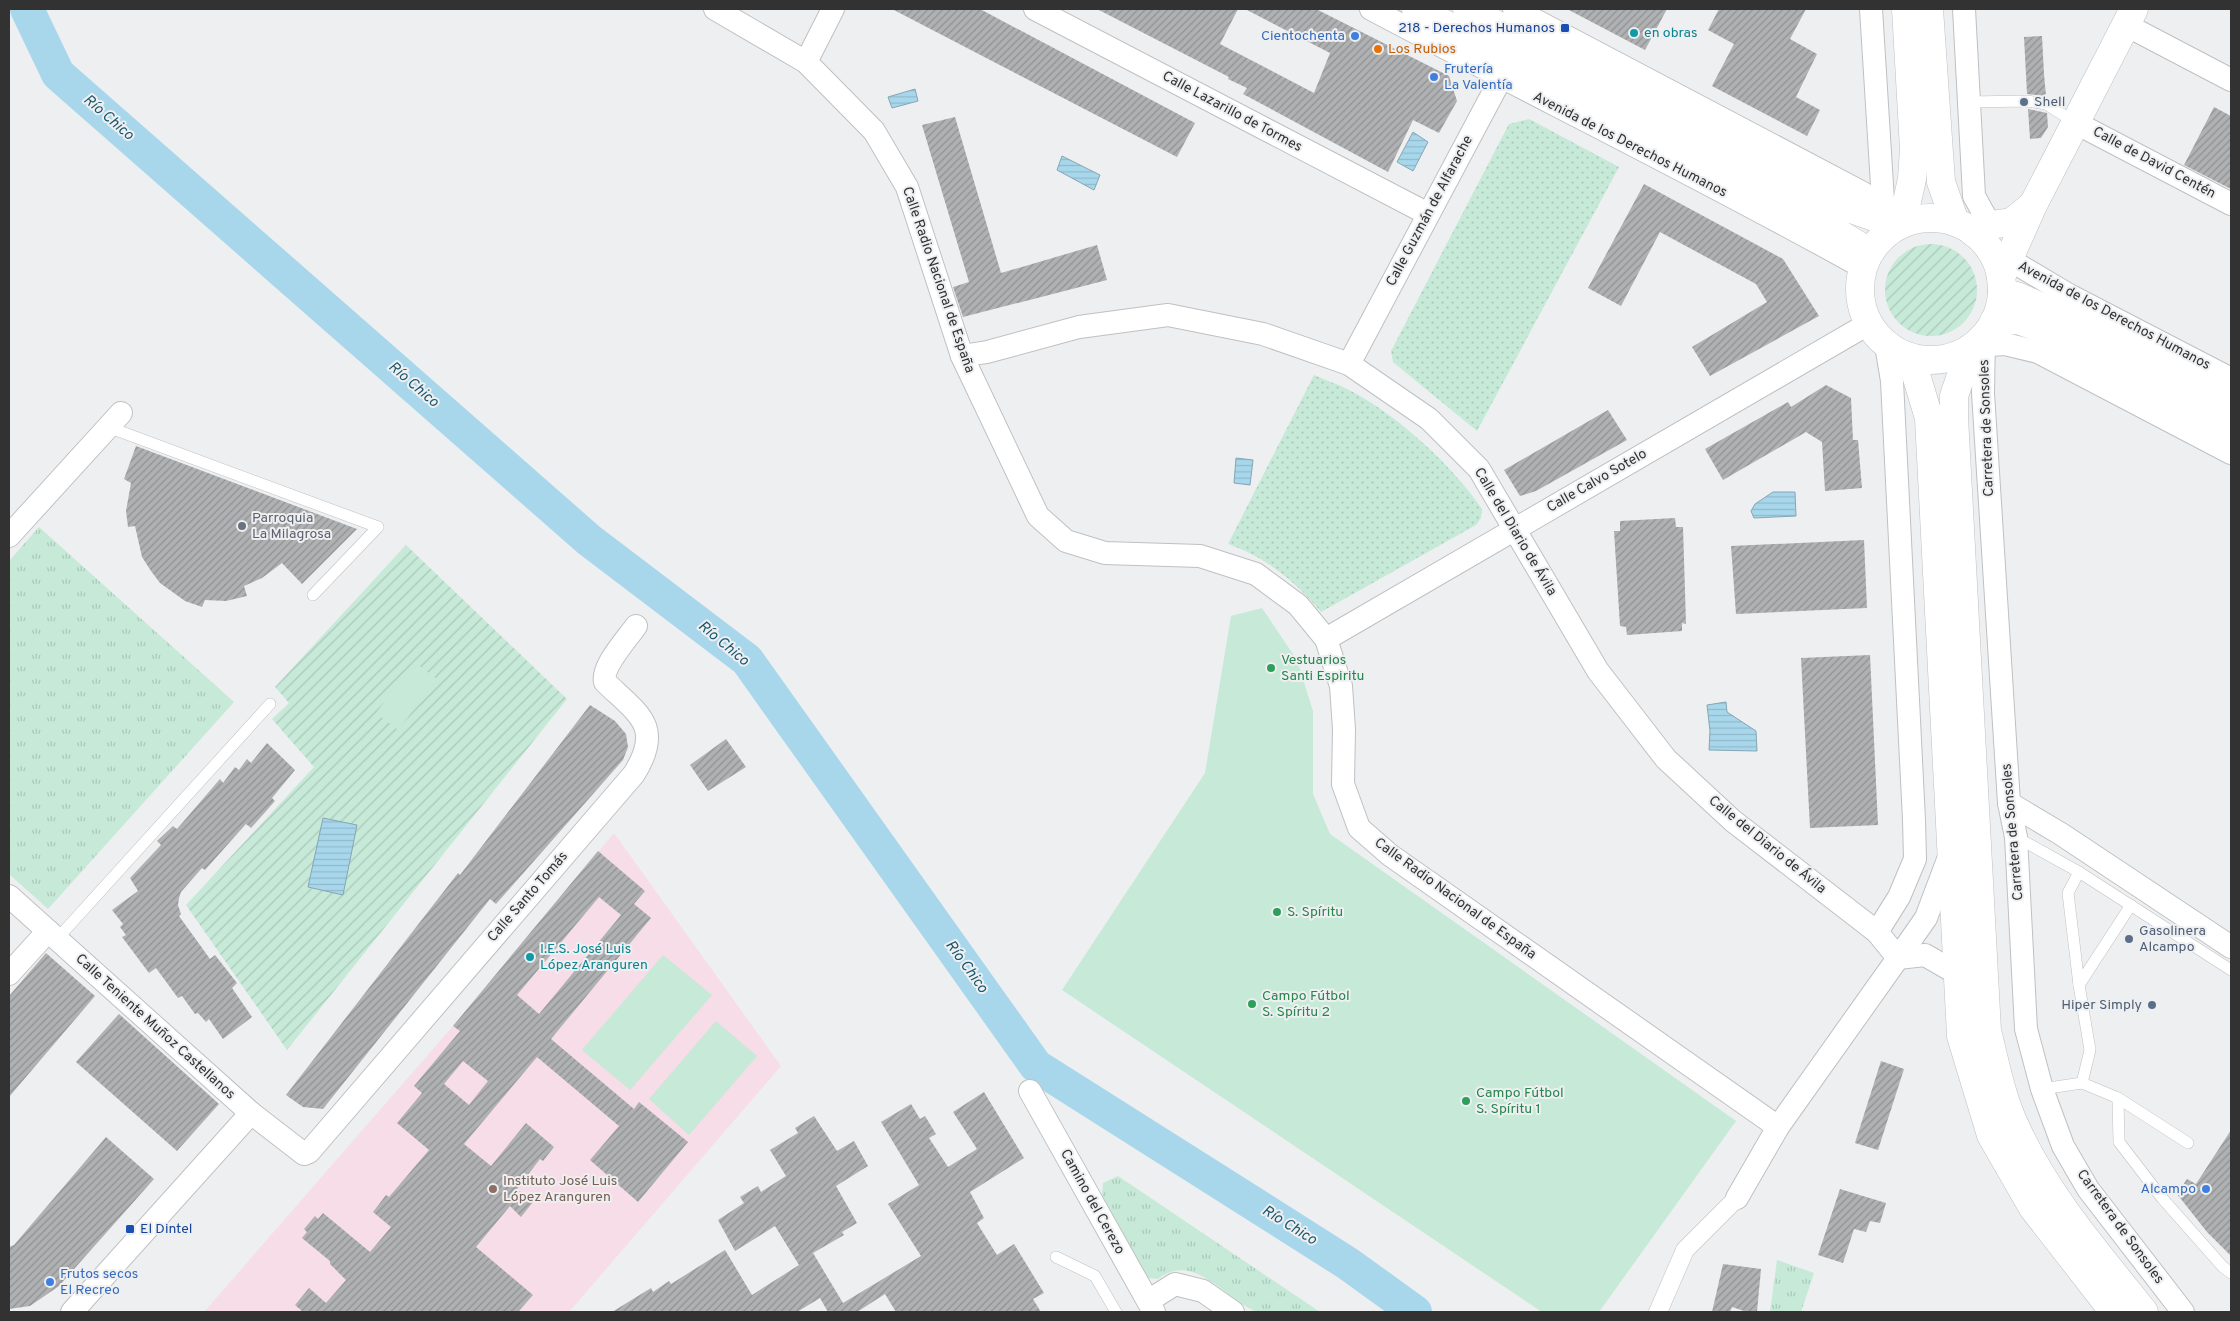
<svg xmlns="http://www.w3.org/2000/svg" width="2240" height="1321" viewBox="0 0 2240 1321" font-family="Overpass,sans-serif">
  <defs>
    <pattern id="grass-dots" width="8" height="8" patternUnits="userSpaceOnUse" patternTransform="scale(1.25)"><rect width="8" height="8" fill="#c6e9d8"/><path d="M2 2h.1M6 6h.1" fill="none" stroke="#abc8ba" stroke-width="1.8" stroke-linecap="round"/></pattern>
    <pattern id="park-tufts" width="24" height="20" patternUnits="userSpaceOnUse" patternTransform="scale(1.25)"><rect width="24" height="20" fill="#c6e9d8"/><path d="M3 7l-1-3M5 7V3M7 7l1-3M15 17l-1-3M17 17v-4M19 17l1-3" fill="none" stroke="#abc8ba"/></pattern>
    <pattern id="garden-furrows" width="10" height="10" patternUnits="userSpaceOnUse" patternTransform="scale(1.25)"><rect width="10" height="10" fill="#c6e9d8"/><path d="M-1 1l2-2M0 10L10 0M9 11l2-2" fill="none" stroke="#abc8ba"/></pattern>
    <pattern id="water-rules" width="6" height="5" patternUnits="userSpaceOnUse" patternTransform="scale(1.25)"><rect width="6" height="5" fill="#a8d7ec"/><path d="M0 2.5h6" fill="none" stroke="#91b9cb"/></pattern>
    <pattern id="building-hatch" width="6" height="6" patternUnits="userSpaceOnUse" patternTransform="scale(1.25)"><rect width="6" height="6" fill="#b0b1b3"/><path d="M-1 1l2-2M0 6l6-6M5 7l2-2" fill="none" stroke="#909192"/></pattern>
  </defs>
  <rect width="100%" height="100%" fill="#eeeff1"/>
  <path fill="#f6dde8" d="M614,833L781,1066L569,1312H204L453,1026Z"/>
  <g fill="url(#grass-dots)">
    <path d="M1529,119L1619,167L1477,431L1393,362L1391,351L1509,124Z"/>
    <path d="M1314,375C1325,380 1338,384 1349,390C1396,414 1452,465 1482,509L1481,518L1476,525L1321,612C1296,582 1266,557 1228,544Z"/>
  </g>
  <g fill="url(#park-tufts)">
    <path d="M39,527L234,702L48,909L9,874V561Z"/>
    <path d="M1118,1176L1320,1312C1307,1312 1264,1316 1255,1311C1224,1298 1194,1251 1158,1279L1148,1278L1141,1269L1102,1195L1103,1183Z"/>
    <path d="M1777,1260L1814,1273L1801,1312H1770Z"/>
  </g>
  <g fill="url(#garden-furrows)">
    <circle cx="1931" cy="290" r="46"/>
    <path d="M406,545L567,699L287,1050L186,905L314,767L272,719L289,703L275,687Z"/>
  </g>
  <g fill="#c6e9d8">
    <path d="M1262,608L1297,660L1313,711V794L1330,834L1736,1121L1599,1312H1542L1062,990L1205,773L1231,616Z"/>
    <path d="M414,662L437,679L398,730L376,713Z"/>
    <path d="M663,955L712,995L630,1090L582,1050Z"/>
    <path d="M716,1021L757,1056L689,1135L649,1099Z"/>
  </g>
  <g fill="url(#water-rules)" stroke="#85a6b4">
    <path d="M915,89L918,101L892,108L888,97Z"/>
    <path d="M1413,132L1428,142L1413,171L1397,162Z"/>
    <path d="M1062,156L1100,175L1094,190L1057,170Z"/>
    <path d="M1236,458L1253,460L1250,485L1234,483Z"/>
    <path d="M1773,492H1795L1796,516L1754,518L1751,511L1755,504Z"/>
    <path d="M1726,702L1727,712L1756,731L1757,751L1709,750L1710,731L1707,705Z"/>
    <path d="M323,818L357,825L343,895L308,887Z"/>
  </g>
  <g fill="none" stroke-linecap="round" stroke-linejoin="round">
    <path stroke="#a8d7ec" stroke-width="34" d="M27,9L58,74L589,540L747,660L1036,1066L1347,1263L1415,1312"/>
  </g>
  <g fill="url(#building-hatch)" fill-rule="evenodd">
    <path d="M892,9H980L1195,123L1177,157Z"/>
    <path d="M1097,9H1238L1220,44L1314,93L1330,53L1245,9H1316L1449,76L1457,101L1439,133L1413,120L1388,172L1243,94L1247,88L1228,79L1229,77Z"/>
    <path d="M1567,9H1667L1645,50Z"/>
    <path d="M1719,9H1806L1790,39L1817,54L1796,97L1820,110L1807,136L1712,86L1734,44L1708,30Z"/>
    <path d="M2042,36L2044,74L2046,96L2027,94L2024,37Z"/>
    <path d="M2214,107L2231,116V189L2184,165Z"/>
    <path d="M2028,109L2047,113L2048,127L2041,138L2030,139Z"/>
    <path d="M955,117L1001,273L1097,245L1107,280L963,317L953,287L969,282L922,125Z"/>
    <path d="M1644,184L1783,259L1819,316L1710,376L1692,347L1767,302L1756,284L1660,232L1621,306L1588,288Z"/>
    <path d="M1826,385L1851,398L1853,440H1858L1862,488L1825,491L1822,442L1806,432L1723,480L1705,449L1788,402L1791,407Z"/>
    <path d="M1608,410L1627,440L1536,491L1520,496L1504,470Z"/>
    <path d="M136,446L357,529L302,584L282,563L262,578L244,586L247,596L226,601L205,600L202,607L185,601L160,583L151,571L142,557L135,526L128,527L126,511L131,483L124,479Z"/>
    <path d="M1675,518L1676,527H1683L1686,624L1682,623V631L1627,635L1626,627L1620,626L1614,531H1620V521Z"/>
    <path d="M1864,540L1867,608L1736,614L1731,546Z"/>
    <path d="M1870,655L1878,825L1810,828L1801,658Z"/>
    <path d="M590,705L615,721L626,734L628,747L623,760L496,904L490,899L323,1109L303,1107L286,1095L458,873L460,875Z"/>
    <path d="M726,739L746,767L708,791L690,765Z"/>
    <path d="M267,743L295,770L272,798L275,801L251,828L246,824L205,870L202,868L181,892L179,898L178,905L181,914L179,916L210,959L215,955L237,983L232,988L252,1017L223,1039L209,1019L206,1022L198,1013L195,1014L182,996L178,998L156,968L149,973L122,937L126,935L120,927L123,924L112,910L138,891L130,878L161,845L157,841L173,826L177,829L220,779L223,783L235,767L239,770L247,759L251,763Z"/>
    <path d="M598,851L645,891L634,904L651,918L551,1039L634,1109L639,1102L688,1142L638,1202L590,1160L619,1126L537,1057L464,1144L491,1166L526,1123L554,1147L543,1161L540,1159L517,1189L533,1202L521,1217L510,1206L476,1247L533,1295L518,1312H303L295,1305L309,1288L326,1303L346,1280L330,1264V1261L302,1238L307,1232L304,1229L315,1216L318,1219L323,1213L370,1252L391,1227L373,1212L386,1195L389,1197L429,1150L397,1123L422,1093L414,1086L460,1031L453,1026ZM599,897L621,915L539,1014L517,995ZM463,1061L488,1081L469,1105L444,1084Z"/>
    <path d="M46,953L95,996L9,1097V996Z"/>
    <path d="M119,1014L219,1104L177,1151L76,1062Z"/>
    <path d="M1881,1061L1904,1069L1878,1150L1855,1143Z"/>
    <path d="M984,1092L1024,1158L970,1192L984,1218L977,1223L997,1255L1014,1244L1044,1293L1033,1299L1041,1312H896L885,1294L857,1312H828L820,1298L797,1312H612L651,1288L653,1292L669,1281L671,1284L725,1250L752,1295L799,1265L775,1226L735,1251L718,1220L744,1203L740,1197L758,1186L761,1192L786,1176L770,1150L798,1133L795,1128L814,1116L837,1151L854,1141L868,1166L836,1186L857,1223L842,1232L844,1235L813,1253L843,1303L921,1256L888,1204L919,1185L881,1122L911,1104L920,1119L925,1116L936,1134L929,1138L948,1167L977,1149L953,1112Z"/>
    <path d="M2231,1130V1256L2207,1232L2177,1194L2187,1179L2196,1184Z"/>
    <path d="M106,1137L154,1179L59,1286L30,1306L9,1309V1247L14,1245Z"/>
    <path d="M1840,1189L1886,1203L1880,1223L1870,1221L1866,1232L1854,1229L1843,1263L1818,1255Z"/>
    <path d="M1723,1264L1761,1269L1757,1312H1747L1732,1307L1730,1312H1712Z"/>
  </g>
  <g fill="none" stroke-linecap="round" stroke-linejoin="round">
    <g stroke="#bfc0c2" stroke-width="12">
      <g id="service">
        <path d="M1969,102L2027,101L2046,104L2076,123"/>
        <path d="M108,427L378,527L313,595"/>
        <path d="M2016,837L2079,872"/>
        <path d="M57,939L270,704"/>
        <path d="M2079,985L2131,905"/>
        <path d="M2082,1083L2090,1050L2079,985L2068,893L2079,872L2231,970"/>
        <path d="M2042,1089L2082,1083L2118,1098L2188,1143"/>
        <path d="M2118,1098L2119,1142L2162,1198L2223,1267L2231,1273"/>
        <path d="M1056,1257L1095,1276L1116,1312"/>
      </g>
    </g>
    <g stroke="#bfc0c2" stroke-width="19">
      <path id="pedestrian" d="M1658,1312L1685,1250L1737,1198"/>
    </g>
    <g stroke="#bfc0c2" stroke-width="24">
      <g id="minor">
        <path d="M715,9L806,62L874,131L907,187L962,356L1038,516L1066,541L1105,553L1200,556L1256,574L1298,605L1326,639L1341,686L1344,729L1343,784L1359,828L1390,855L1778,1127"/>
        <path d="M1035,9L1428,214"/>
        <path d="M1371,9C1535,96 1701,177 1862,267"/>
        <path d="M1514,9L1863,193L1882,208L1893,224"/>
        <path d="M1871,9L1884,217"/>
        <path d="M1964,9L1974,196L1990,225"/>
        <path d="M2126,25L2231,80"/>
        <path d="M806,62L833,9"/>
        <path d="M2076,123L2231,204"/>
        <path d="M1995,259L2010,260L2069,295L2231,379"/>
        <path d="M1984,337L1983,393L2009,803L2016,837L2026,1029L2042,1089L2063,1146L2088,1189L2183,1312"/>
        <path d="M1974,346L2005,344L2038,352L2231,453"/>
        <path d="M962,356L987,352L1079,327L1168,315L1263,334L1349,364L1429,419L1479,469L1598,671L1666,759L1733,821L1877,932L1898,958L1778,1127L1737,1198"/>
        <path d="M1349,364L1508,65"/>
        <path d="M9,536L121,413"/>
        <path d="M1326,639L1868,324"/>
        <path d="M2009,803L2061,834L2231,947"/>
        <path d="M9,896L251,1113L304,1154L309,1152L634,774C664,726 638,714 605,682C601,667 627,639 636,626"/>
        <path d="M1877,932L1899,897L1915,859L1914,820L1892,381L1886,345"/>
        <path d="M1898,958L1926,918L1949,857"/>
        <path d="M1898,958L1925,955L1958,974"/>
        <path d="M9,974L48,931"/>
        <path d="M1030,1091L1154,1312"/>
        <path d="M1148,1301L1175,1284L1203,1291L1233,1312"/>
        <path d="M72,1312L251,1113"/>
      </g>
    </g>
    <g stroke="#bfc0c2" stroke-width="29">
      <g id="tertiary">
        <path d="M1974,233L1990,225L2012,222L2033,205"/>
        <path d="M2001,277L2033,205L2134,9"/>
      </g>
    </g>
    <g stroke="#bfc0c2" stroke-width="29">
      <g id="secondary">
        <path d="M1416,9L1802,211L1869,252"/>
        <path d="M1467,9L1811,192L1848,208L1898,225"/>
        <path d="M2002,292L2019,297L2058,314L2231,402"/>
        <path d="M1994,321L2018,320L2049,331L2231,427"/>
      </g>
    </g>
    <g stroke="#bfc0c2" stroke-width="29">
      <g id="trunk">
        <path d="M1929,9L1941,182L1955,222"/>
        <circle cx="1931" cy="289" r="71"/>
        <path d="M1902,224L1912,179L1914,149L1906,9"/>
        <path d="M1970,349L1954,396V417L1987,1031C1995,1062 2001,1096 2015,1126C2046,1195 2097,1253 2144,1312"/>
        <path d="M1911,358L1929,418L1961,1036L1991,1135L2033,1208L2114,1312"/>
      </g>
    </g>
    <use href="#service" stroke="#fff" stroke-width="11"/>
    <use href="#pedestrian" stroke="#fff" stroke-width="18"/>
    <use href="#minor" stroke="#fff" stroke-width="22"/>
    <use href="#tertiary" stroke="#fff" stroke-width="28"/>
    <use href="#secondary" stroke="#fff" stroke-width="28"/>
    <use href="#trunk" stroke="#fff" stroke-width="28"/>
  </g>
  <g fill="#1a4fb4" stroke="#eeeff1" stroke-width="2">
    <rect x="1560" y="23" width="10" height="10" rx="2.5"/>
    <rect x="125" y="1224" width="10" height="10" rx="2.5"/>
  </g>
  <g fill="#0f9aa8" stroke="#eeeff1" stroke-width="2">
    <circle cx="1634" cy="33" r="5"/>
    <circle cx="530" cy="957" r="5"/>
  </g>
  <g fill="#3f7fe0" stroke="#eeeff1" stroke-width="2">
    <circle cx="1355" cy="36" r="5"/>
    <circle cx="1434" cy="77" r="5"/>
    <circle cx="2206" cy="1189" r="5"/>
    <circle cx="50" cy="1282" r="5"/>
  </g>
  <circle fill="#e8710a" stroke="#eeeff1" stroke-width="2" cx="1378" cy="49" r="5"/>
  <g fill="#5c6f8a" stroke="#eeeff1" stroke-width="2">
    <circle cx="2024" cy="102" r="5"/>
    <circle cx="2129" cy="939" r="5"/>
    <circle cx="2152" cy="1005" r="5"/>
  </g>
  <circle fill="#6b7280" stroke="#eeeff1" stroke-width="2" cx="242" cy="526" r="5"/>
  <g fill="#2e9e5b" stroke="#eeeff1" stroke-width="2">
    <circle cx="1271" cy="668" r="5"/>
    <circle cx="1277" cy="912" r="5"/>
    <circle cx="1252" cy="1004" r="5"/>
    <circle cx="1466" cy="1101" r="5"/>
  </g>
  <circle fill="#8d6e63" stroke="#eeeff1" stroke-width="2" cx="493" cy="1189" r="5"/>
  <g text-anchor="middle" dominant-baseline="central" stroke-width="4" stroke-linejoin="round" paint-order="stroke">
    <g font-size="14" fill="#164399" stroke="#eeeff1" text-anchor="end">
      <text x="1555" y="28">218 - Derechos Humanos</text>
      <text x="140" y="1229" text-anchor="start">El Dintel</text>
    </g>
    <g font-size="14" fill="#0d838f" stroke="#eeeff1" text-anchor="start">
      <text x="1644" y="33">en obras</text>
      <text x="540" y="949">I.E.S. José Luis<tspan x="540" dy="16">López Aranguren</tspan></text>
    </g>
    <g font-size="14" fill="#366cbe" stroke="#eeeff1" text-anchor="end">
      <text x="1345" y="36">Cientochenta</text>
      <text x="1444" y="69" text-anchor="start">Frutería<tspan x="1444" dy="16">La Valentía</tspan></text>
      <text x="2196" y="1189">Alcampo</text>
      <text x="60" y="1274" text-anchor="start">Frutos secos<tspan x="60" dy="16">El Recreo</tspan></text>
    </g>
    <g font-size="14" fill="#c56008" stroke="#eeeff1" text-anchor="start">
      <text x="1388" y="49">Los Rubios</text>
    </g>
    <g font-size="14" fill="#4e5e75" stroke="#eeeff1" text-anchor="start">
      <text x="2034" y="102">Shell</text>
      <text x="2139" y="931">Gasolinera<tspan x="2139" dy="16">Alcampo</tspan></text>
      <text x="2142" y="1005" text-anchor="end">Hiper Simply</text>
    </g>
    <g font-size="14" fill="#323233" stroke="#eeeff1">
      <text transform="translate(1232 112) rotate(28)">Calle Lazarillo de Tormes</text>
      <text transform="translate(1630 145) rotate(27)">Avenida de los Derechos Humanos</text>
      <text transform="translate(2154 163) rotate(28)">Calle de David Centén</text>
      <text transform="translate(1430 211) rotate(-62)">Calle Guzmán de Alfarache</text>
      <text transform="translate(938 280) rotate(71)">Calle Radio Nacional de España</text>
      <text transform="translate(2114 316) rotate(28)">Avenida de los Derechos Humanos</text>
      <text transform="translate(1987 428) rotate(-92)">Carretera de Sonsoles</text>
      <text transform="translate(1597 481) rotate(-30)">Calle Calvo Sotelo</text>
      <text transform="translate(1515 532) rotate(59)">Calle del Diario de Ávila</text>
      <text transform="translate(2013 832) rotate(-95)">Carretera de Sonsoles</text>
      <text transform="translate(1767 845) rotate(39)">Calle del Diario de Ávila</text>
      <text transform="translate(528 897) rotate(-49)">Calle Santo Tomás</text>
      <text transform="translate(1455 899) rotate(36)">Calle Radio Nacional de España</text>
      <text transform="translate(155 1027) rotate(42)">Calle Teniente Muñoz Castellanos</text>
      <text transform="translate(1092 1202) rotate(61)">Camino del Cerezo</text>
      <text transform="translate(2120 1227) rotate(54)">Carretera de Sonsoles</text>
    </g>
    <g font-size="14" fill="#5b616d" stroke="#eeeff1" text-anchor="start">
      <text x="252" y="518">Parroquia<tspan x="252" dy="16">La Milagrosa</tspan></text>
    </g>
    <g font-size="14" fill="#27864d" stroke="#eeeff1" text-anchor="start">
      <text x="1281" y="660">Vestuarios<tspan x="1281" dy="16">Santi Espiritu</tspan></text>
      <text x="1287" y="912">S. Spíritu</text>
      <text x="1262" y="996">Campo Fútbol<tspan x="1262" dy="16">S. Spíritu 2</tspan></text>
      <text x="1476" y="1093">Campo Fútbol<tspan x="1476" dy="16">S. Spíritu 1</tspan></text>
    </g>
    <g font-size="14" fill="#785e54" stroke="#eeeff1" text-anchor="start">
      <text x="503" y="1181">Instituto José Luis<tspan x="503" dy="16">López Aranguren</tspan></text>
    </g>
    <g font-size="15" font-style="italic" fill="#1b566c" stroke="#eeeff1">
      <text transform="translate(108 118) rotate(41)">Río Chico</text>
      <text transform="translate(413 385) rotate(41)">Río Chico</text>
      <text transform="translate(723 644) rotate(40)">Río Chico</text>
      <text transform="translate(966 967) rotate(54)">Río Chico</text>
      <text transform="translate(1289 1226) rotate(32)">Río Chico</text>
    </g>
  </g>
  <rect width="2240" height="1321" fill="none" stroke="#323233" stroke-width="20"/>
</svg>
